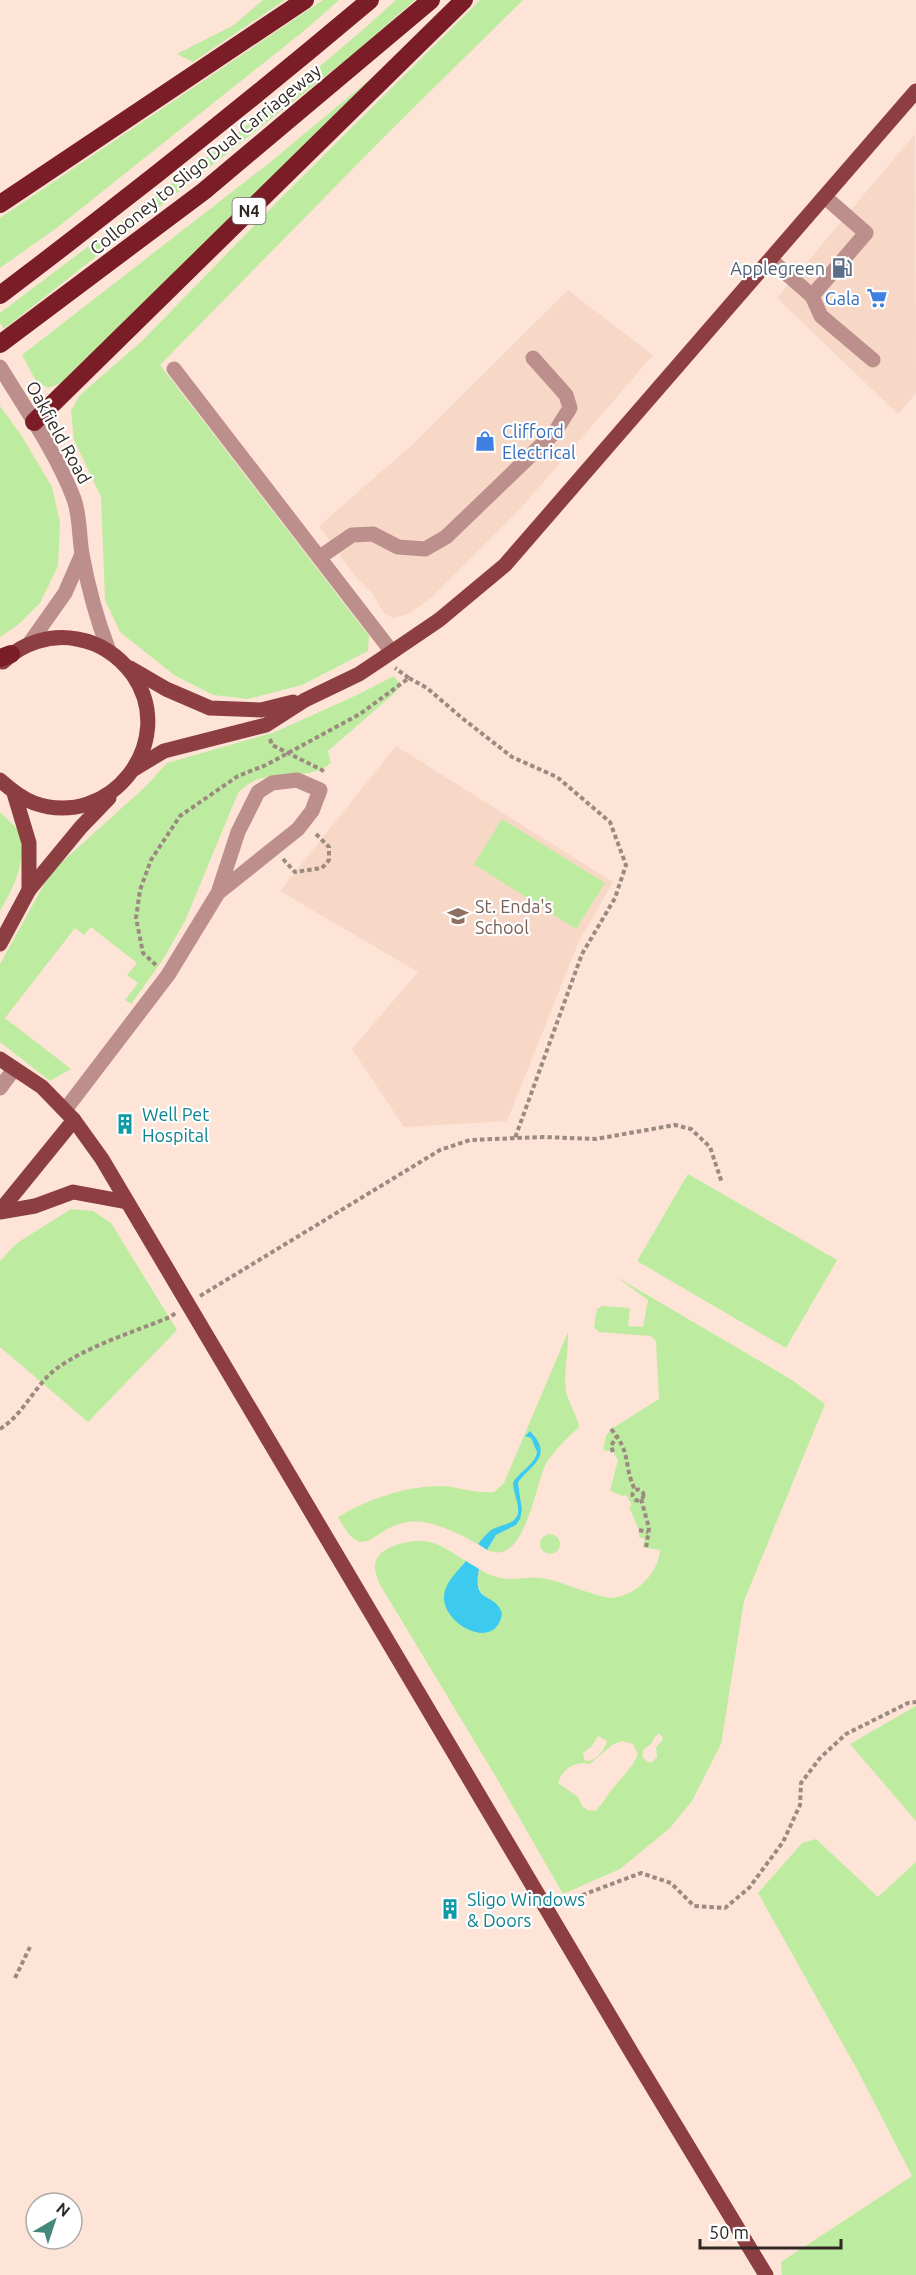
<svg xmlns="http://www.w3.org/2000/svg" width="916" height="2275" viewBox="0 0 916 2275" font-family="Ubuntu,sans-serif">
  <rect width="100%" height="100%" fill="#fde4d6"/>
  <g fill="#f7d7c6">
    <path d="M915,134L916,393L898,414L777,298Z"/>
    <path d="M568,290L653,355L521,508L432,597L408,614L393,618L384,613L372,593L356,577L319,526L412,445Z"/>
    <path d="M396,746L613,882L579,941L507,1121L404,1127L352,1049L418,972L280,891Z"/>
  </g>
  <g fill="#bdeca0" fill-rule="evenodd">
    <path d="M263,0H285L193,62L177,54L234,25Z"/>
    <path d="M323,0H339L305,30L58,227L0,268V218Z"/>
    <path d="M396,0H415L356,52L4,329L0,323V313C134,211 272,113 396,0Z"/>
    <path d="M480,0H523L387,134L160,365L369,636L368,651L302,685L248,699L213,695L174,675L120,632L105,600L101,497L74,440L71,411L80,395L142,341L282,197Z"/>
    <path d="M374,76L61,383L48,388L36,381L22,355L268,164Z"/>
    <path d="M0,406L21,435L52,487L60,522L58,566L40,603L19,624L0,637Z"/>
    <path d="M394,676L400,684L397,691L328,751L331,763C302,786 267,762 238,793L185,921L162,961L131,1004L125,1000L138,983L127,975L137,963L91,927L84,935L75,928L5,1018L71,1069L50,1081L0,1042V964L51,872L146,786L167,763L275,732L357,695Z"/>
    <path d="M0,812C5,818 17,826 19,833C28,859 13,889 0,911Z"/>
    <path d="M502,819L605,883L576,929L474,864Z"/>
    <path d="M688,1174L837,1260L786,1348L637,1261Z"/>
    <path d="M71,1209L93,1211L111,1223L177,1330L88,1422L0,1347V1261L17,1243Z"/>
    <path d="M615,1276L792,1380L825,1404L744,1601L721,1744L692,1801L670,1828L620,1869L563,1894L496,1777L379,1583C377,1577 374,1569 375,1564C378,1546 408,1540 423,1541C439,1542 453,1553 466,1561L449,1583L495,1603C479,1595 476,1587 479,1569C509,1587 518,1574 547,1579C568,1584 588,1594 610,1598C634,1597 658,1575 660,1550L643,1547L645,1539L639,1537V1530L629,1507L632,1505L626,1495L623,1496L610,1491L618,1460L613,1452L603,1450L606,1436L611,1429L659,1399L656,1341L651,1336L599,1332L594,1327L597,1309L603,1306L630,1308L628,1326L643,1327L648,1300ZM659,1733L663,1738L662,1741L656,1747L657,1757L652,1762H648L643,1758C641,1747 646,1749 652,1743L654,1738ZM598,1736L607,1741C604,1751 596,1762 585,1761L583,1753L592,1746ZM622,1741L633,1744L638,1754C632,1768 623,1776 613,1788C606,1796 603,1804 595,1811L587,1810L582,1806L578,1797L558,1783C563,1768 575,1761 590,1764L612,1745Z"/>
    <path d="M568,1332C569,1352 563,1371 566,1391C568,1402 579,1420 579,1427C569,1437 555,1449 547,1462C535,1482 526,1568 487,1550L496,1535L516,1525L521,1503L518,1483C526,1472 535,1466 540,1453L533,1433L528,1436L531,1438L537,1451L533,1463L517,1476L518,1511L516,1517L510,1523L491,1531L478,1544C458,1534 433,1519 408,1522C371,1527 365,1567 338,1517C368,1499 406,1486 442,1486C459,1487 476,1494 494,1492L504,1483Z"/>
    <circle cx="550" cy="1544" r="10"/>
    <path d="M916,1706V1821L850,1744Z"/>
    <path d="M816,1839L878,1897L916,1862V2275H782L781,2262L912,2176L859,2073L758,1893L802,1843Z"/>
  </g>
  <g fill="#3dcaef">
    <path d="M530,1431C555,1457 530,1465 518,1483L522,1510L520,1519L516,1525L496,1535L487,1550L478,1544C482,1539 486,1534 491,1530C501,1524 516,1525 518,1512C519,1502 513,1493 513,1483C520,1470 534,1466 537,1452L531,1438L525,1436Z"/>
    <path d="M466,1561L479,1569C472,1605 494,1591 502,1613C497,1653 442,1625 444,1596C445,1582 458,1571 466,1561Z"/>
  </g>
  <g fill="none" stroke-linecap="round" stroke-linejoin="round">
    <g stroke="#9c8a81" stroke-width="4" stroke-dasharray="4.5 3" stroke-linecap="butt">
      <path d="M409,678L427,688L462,718L512,757L557,777L610,822L626,865L615,898L582,954L515,1138"/>
      <path d="M270,739L272,745L322,770L326,773"/>
      <path d="M283,859L295,872L322,868L329,860V847L315,833"/>
      <path d="M156,965L143,953L136,918L140,890L151,860L180,816L238,776L266,765L360,714L409,678L395,668"/>
      <path d="M200,1296L440,1150L470,1140L543,1137L596,1139L675,1125L691,1129L710,1147L722,1183"/>
      <path d="M0,1429C24,1414 34,1386 56,1369C87,1346 134,1332 170,1317L177,1312"/>
      <path d="M611,1429C632,1453 623,1465 635,1490"/>
      <path d="M613,1452L611,1446L617,1436"/>
      <circle cx="638" cy="1495" r="5.5"/>
      <path d="M641,1499L649,1528L646,1548"/>
      <path d="M639,1530L648,1532"/>
      <path d="M561,1903L641,1873L671,1883L694,1906L725,1908L749,1888L783,1842L800,1805L801,1783L820,1758L846,1734L908,1703L916,1702"/>
      <path d="M15,1978L30,1947"/>
    </g>
    <g stroke="#bc8e8c" stroke-width="15">
      <path d="M771,260L812,296L866,233L825,197"/>
      <path d="M812,296L821,316L873,360"/>
      <path d="M0,367C26,410 56,452 74,499C80,516 79,536 82,554C88,587 97,620 109,651"/>
      <path d="M174,369L392,652"/>
      <path d="M320,557L352,535L373,534L398,547L425,549L446,537L555,432L570,408L566,395L533,358"/>
      <path d="M29,644L65,593L82,554"/>
      <path d="M0,1088L14,1069"/>
      <path d="M65,1110L168,975L218,893L238,832L258,792L272,783L297,780L320,790L312,811L298,829L218,893"/>
    </g>
    <g stroke="#8d3e41" stroke-width="15">
      <path d="M130,668L166,689L210,708L261,710L293,702"/>
      <path d="M134,769L164,751L266,725L305,700L359,674L383,658L439,620L505,565L916,91"/>
      <path d="M0,780C10,789 21,798 34,803C110,830 179,742 133,675C119,656 100,643 77,639C50,634 22,643 3,662"/>
      <path d="M14,793L29,843V890"/>
      <path d="M0,944L29,890L81,827L109,798"/>
      <path d="M0,1059L42,1087L74,1120L102,1159L633,2055L766,2275"/>
      <path d="M0,1211L74,1120"/>
      <path d="M0,1212L35,1206L73,1192L127,1202"/>
    </g>
    <g stroke="#7a1d26" stroke-width="18">
      <path d="M0,204L305,0"/>
      <path d="M0,295C126,200 249,102 370,0"/>
      <path d="M0,344L204,191L431,0"/>
      <path d="M34,422L464,0"/>
      <path d="M0,658L11,654"/>
    </g>
  </g>
  <defs>
    <g id="fuel-bare" transform="scale(1.62)"><path d="M-5.5-6h7V0h2V4h1.3V-2.5L3-4.5l.8-.8L6-3V5H2.5V1h-1V6h-7ZM-4.2-4.7v3.2H.2V-4.7Z" fill="#5c6f8a" stroke="#fff" stroke-width="2.5" paint-order="stroke"/></g>
    <g id="supermarket-bare" transform="scale(1.62)"><path d="M-6-5.5h2.5l.6 2H6L4.5 2H-2.5L-4.4-4H-6ZM-1.5 3.2a1.3 1.3 0 1 0 .1 0ZM3 3.2a1.3 1.3 0 1 0 .1 0Z" fill="#3f7fe0" stroke="#fff" stroke-width="2.5" paint-order="stroke"/></g>
    <g id="shop-bare" transform="scale(1.62)"><path d="M-5-2.5h2.3a2.7 3.5 0 0 1 5.4 0H5L5.5 6h-11ZM-1.5-2.5h3a1.5 2.3 0 0 0-3 0Z" fill="#3f7fe0" stroke="#fff" stroke-width="2.5" paint-order="stroke"/></g>
    <g id="school-bare" transform="scale(1.62)"><path d="M0-5L7-2L0 1L-7-2ZM-4 1L0 2.5L4 1V4Q0 6-4 4Z" fill="#8d6e63" stroke="#fff" stroke-width="2.5" paint-order="stroke"/></g>
    <g id="building-bare" transform="scale(1.62)"><path d="M-4-6H4V6H1V3H-1V6H-4ZM-2.5-4.3h1.7v1.8h-1.7ZM.8-4.3h1.7v1.8H.8ZM-2.5-1h1.7V.8h-1.7ZM.8-1h1.7V.8H.8Z" fill="#0f9aa8" stroke="#fff" stroke-width="2.5" paint-order="stroke"/></g>
  </defs>
  <g fill-rule="evenodd">
    <use href="#fuel-bare" x="842" y="268"/>
    <use href="#supermarket-bare" x="877" y="298"/>
    <use href="#shop-bare" x="485" y="441"/>
    <use href="#school-bare" x="458" y="916"/>
    <use href="#building-bare" x="125" y="1124"/>
    <use href="#building-bare" x="450" y="1909"/>
  </g>
  <g text-anchor="middle" dominant-baseline="central" stroke-width="4.5" stroke-linejoin="round" paint-order="stroke">
    <rect fill="#fff" stroke="#6f6865" stroke-width="1.5" x="232.5" y="198" width="33" height="26" rx="4.5"/>
    <g font-size="16" font-weight="bold" fill="#312823">
      <text x="249" y="211">N4</text>
    </g>
    <g font-size="18" fill="#312823" stroke="#fff">
      <text transform="translate(205 159) rotate(-39)">Collooney to Sligo Dual Carriageway</text>
      <text transform="translate(59 432) rotate(61)">Oakfield Road</text>
    </g>
    <g font-size="18" fill="#4e5e75" stroke="#fff" text-anchor="end">
      <text x="825" y="268">Applegreen</text>
    </g>
    <g font-size="18" fill="#366cbe" stroke="#fff" text-anchor="end">
      <text x="860" y="298">Gala</text>
      <text x="502" y="431" text-anchor="start">Clifford<tspan x="502" dy="21">Electrical</tspan></text>
    </g>
    <g font-size="18" fill="#785e54" stroke="#fff" text-anchor="start">
      <text x="475" y="906">St. Enda's<tspan x="475" dy="21">School</tspan></text>
    </g>
    <g font-size="18" fill="#0d838f" stroke="#fff" text-anchor="start">
      <text x="142" y="1114">Well Pet<tspan x="142" dy="21">Hospital</tspan></text>
      <text x="467" y="1899">Sligo Windows<tspan x="467" dy="21">&amp; Doors</tspan></text>
    </g>
  </g>
  <g transform="translate(54 2221) rotate(39)"><circle r="28" fill="#ffffff" stroke="#ada9a7" stroke-width="1.5"/>
  <path d="M0-4.5L10 22L0 15L-10 22Z" fill="#44887b"/>
  <text y="-9" font-size="16" font-weight="bold" text-anchor="middle" fill="#312823">N</text>
  </g>
  <path d="M700 2239v9h141v-9" fill="none" stroke="#312823" stroke-width="3"/>
  <text x="709" y="2239" font-size="18" fill="#312823" stroke="#ffffff" stroke-width="4.5" paint-order="stroke">50 m</text>
</svg>
